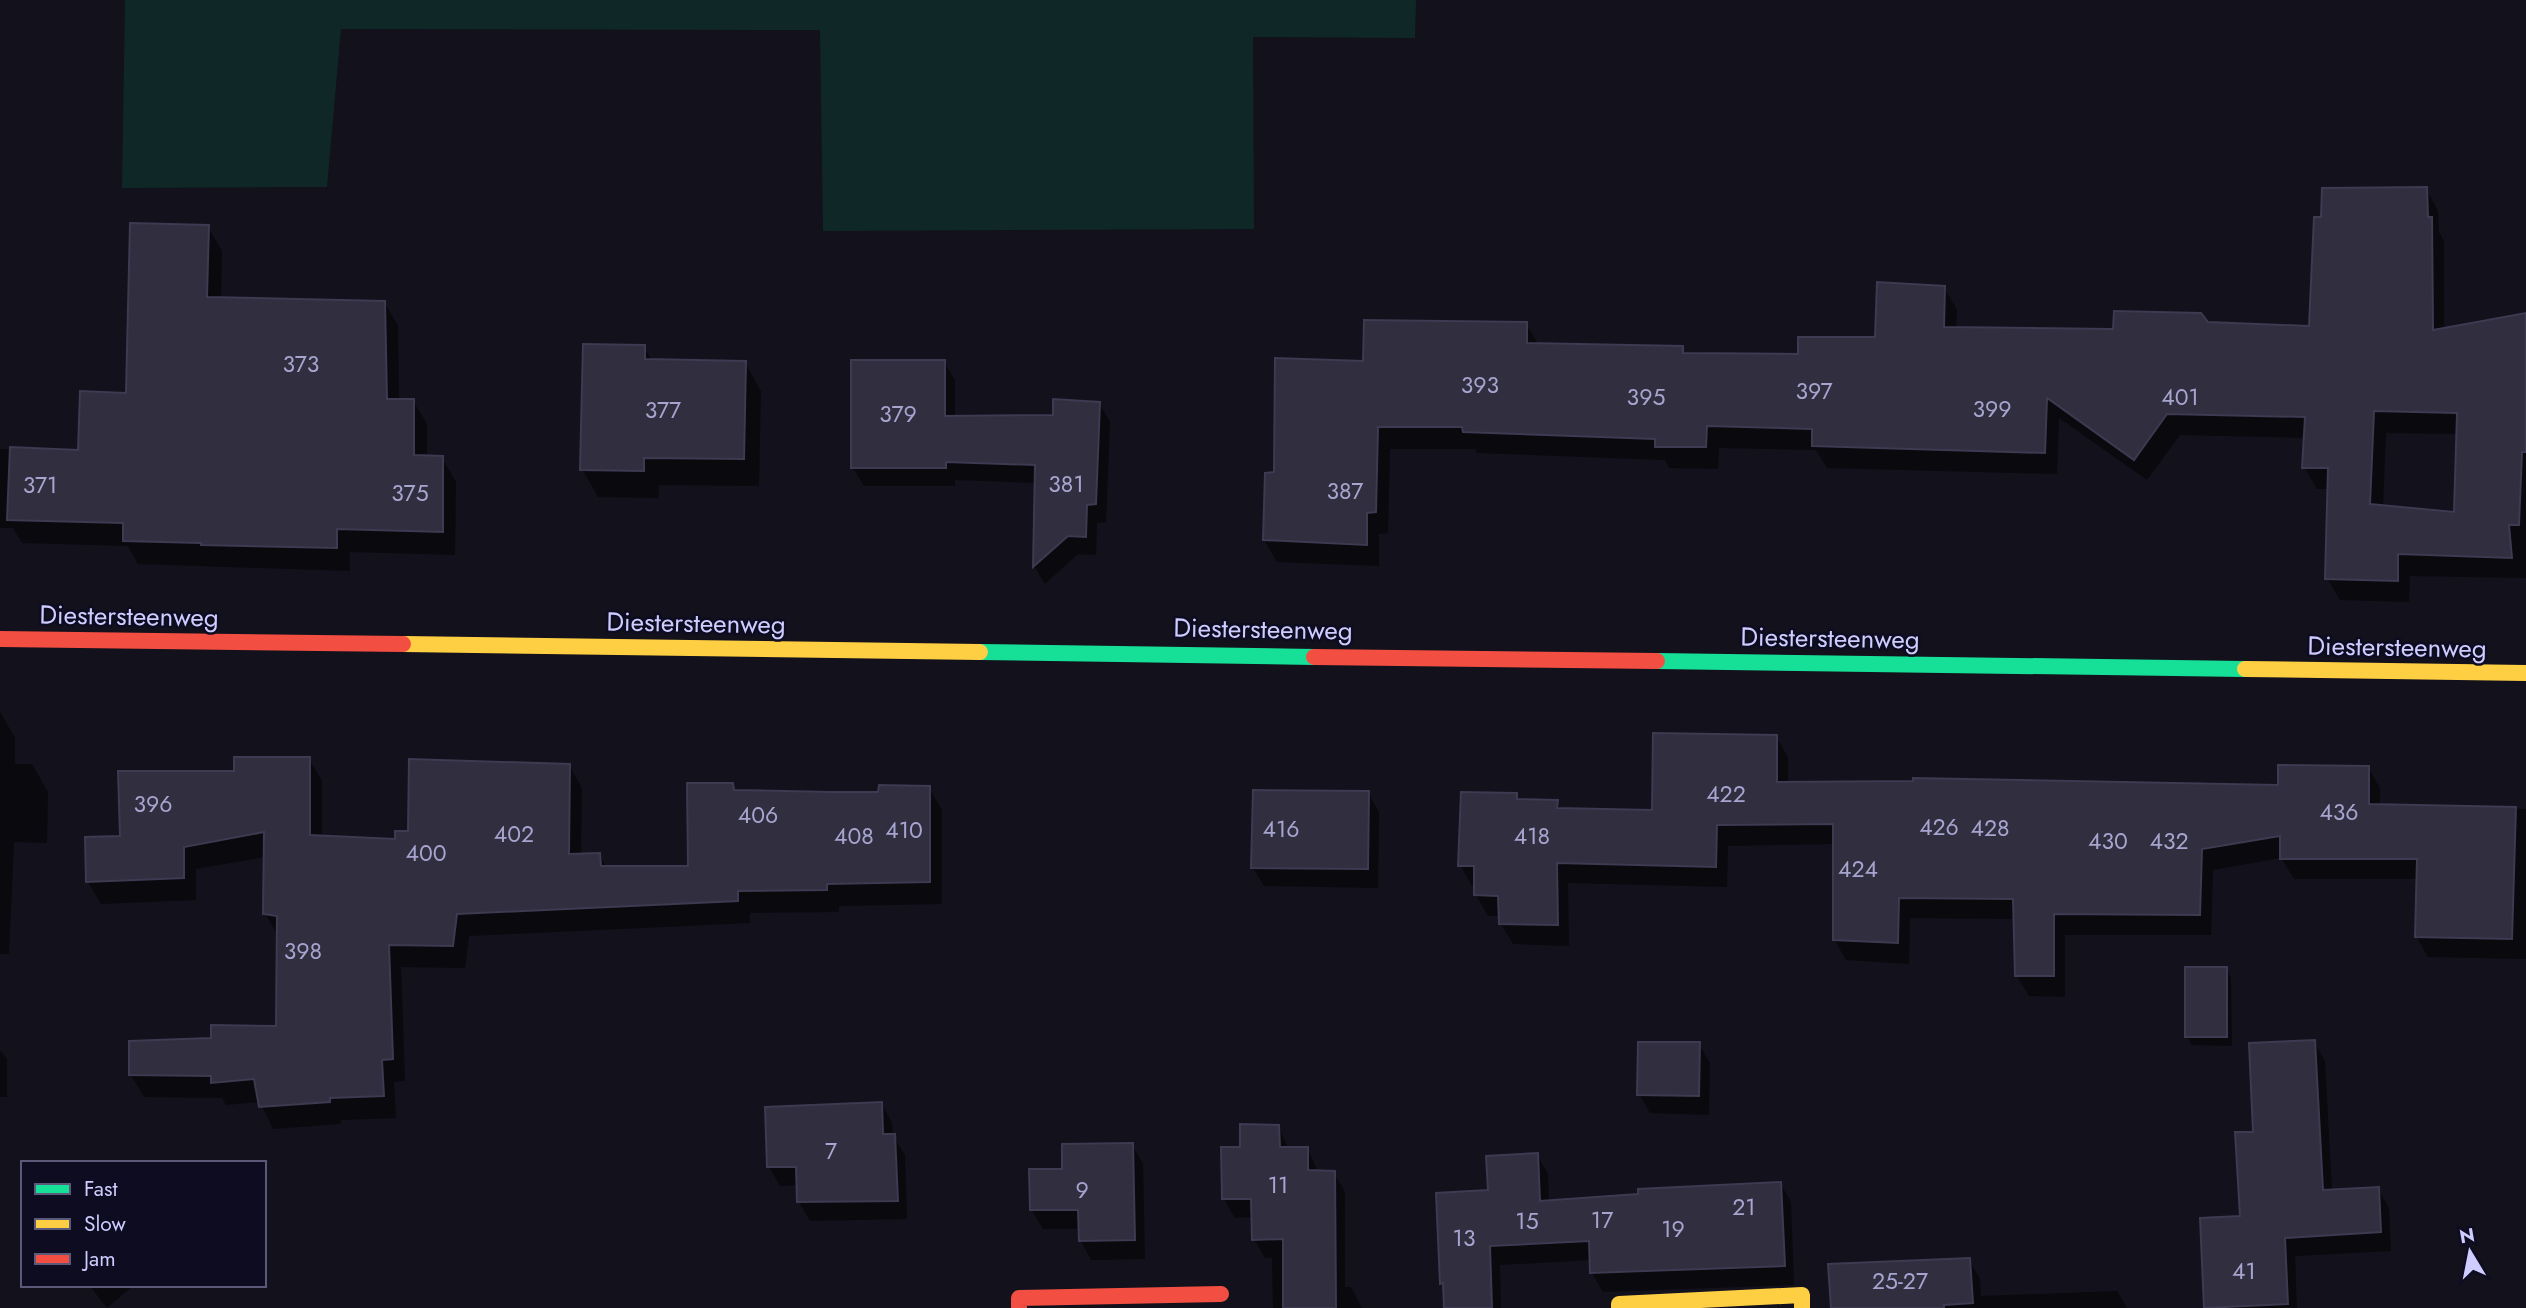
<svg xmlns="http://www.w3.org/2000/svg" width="2526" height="1308" viewBox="0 0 2526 1308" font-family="Jost,sans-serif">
  <rect width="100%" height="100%" fill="#12111c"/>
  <path fill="#0f2827" d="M125,0H1416L1415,38L1253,37L1254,229L823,231L820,30L341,29L327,187L122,188Z"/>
  <g fill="#0007" fill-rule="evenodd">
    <path d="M2426,189L2438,211L2439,232L2444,241V330L2526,315V578L2410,576L2409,602L2340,600L2327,578L2329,489H2317L2304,467L2306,438L2180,435L2147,480L2059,418L2057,474L1827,468L1816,450L1719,448L1718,469L1669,468L1665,460L1477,453L1475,449H1390L1388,533L1379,534V566L1277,562L1264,540L1276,474L1365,362L1526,324L1539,345L1682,348L1686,355L1799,356L1877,339L1944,288L1957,310L1956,329L2115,331L2207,324L2311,328ZM2386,433L2458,434L2456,514L2383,507Z"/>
    <path d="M208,227L222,251L221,299L384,302L398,326L399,401H413L427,424V457L442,458L456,482L455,555L350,552V571L138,564L128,546L22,543L13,528H0V449L79,451L128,395Z"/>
    <path d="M644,347L652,361L745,363L761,391L759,486L659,485L658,498L598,497L582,469Z"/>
    <path d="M944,362L955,380V418L1054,417L1099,403L1110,422L1106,522L1097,523L1096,555L1078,554L1045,584L1034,566L1036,483L955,480V486H864L853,468Z"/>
    <path d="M0,712L15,738V764H32L48,792L47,843L14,842L9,954H0Z"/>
    <path d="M1776,737L1788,757V783L2280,787L2368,767L2380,788V806L2526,809V959L2428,957L2416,936L2418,879H2294L2281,858L2213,870L2211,935H2065V997L2029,996L2017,976L2015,919L1910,918L1909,964L1846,960L1834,939L1835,844L1728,846L1727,887L1568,883L1569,946L1513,944L1501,924V916H1488L1476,895V886H1472L1460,865L1516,795L1519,801L1557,802L1561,810L1654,812Z"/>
    <path d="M309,759L322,781V837L397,841L569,765L582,788L581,855H599L607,868H690L732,785L736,792L879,793L929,788L942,810V904L839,906V912L750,913V923L469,936L465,968L401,967L405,1081L394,1082L396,1118L341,1120V1124L273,1129L260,1102L226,1105L222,1098L144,1097L131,1075L213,1040L278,1028L279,937L265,914L266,857L196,869V900L101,904L88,882L122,838L235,772Z"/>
    <path d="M1368,793L1379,812L1378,888L1264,886L1253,868Z"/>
    <path d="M2226,969L2231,978L2232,1046L2192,1045L2187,1036Z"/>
    <path d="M2314,1042L2325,1061L2332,1191L2378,1189L2389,1208L2391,1251L2295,1256L2297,1308H2206L2202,1220L2242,1217L2255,1133Z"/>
    <path d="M1699,1044L1710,1063L1709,1115L1650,1113L1639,1094Z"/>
    <path d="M0,1050L7,1059V1097H0Z"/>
    <path d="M882,1104L892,1123L893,1136L905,1155L907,1219L810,1221L799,1202L798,1185L780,1186L769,1167Z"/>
    <path d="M1278,1126L1289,1149L1307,1148L1318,1172L1334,1173L1345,1192V1287H1351L1362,1308H1273L1272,1258H1265L1254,1239L1253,1217L1235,1218L1224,1199L1242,1149Z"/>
    <path d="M1132,1145L1143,1164L1145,1259L1091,1260L1081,1241L1080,1229H1043L1032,1210L1031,1171H1064Z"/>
    <path d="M1537,1155L1548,1174L1549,1202L1780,1183L1791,1202L1794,1285L1603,1292L1592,1273V1260L1500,1265L1501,1308H1447L1442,1283L1490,1192Z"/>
    <path d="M1969,1260L1980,1279L1981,1296L2117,1291L2127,1308H1833Z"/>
    <path d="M89,1285H134L107,1308Z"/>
  </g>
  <g fill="#302e3f" stroke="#3d3a51" stroke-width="2" fill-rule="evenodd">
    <path d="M2427,187L2428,217H2432L2433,330L2526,313V452H2522L2519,525H2509L2512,558L2398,554V581L2325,579L2328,468H2302L2305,417L2167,414L2134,460L2047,398L2045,453L1812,446V429L1707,426L1706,447H1655V439L1463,432L1462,427H1378L1376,512L1367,513V545L1263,540L1265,473L1274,472L1275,358L1363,361L1364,320L1527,322V343L1683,346V353L1798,354V337H1875L1877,282L1945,286L1944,327L2113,329L2114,311L2201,313L2208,322L2309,326L2314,217H2321L2322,188ZM2374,411L2457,413L2454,512L2370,504Z"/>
    <path d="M130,223L209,225L207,297L385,301L387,399H414V455L443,456V532L337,529V548L201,545V543L123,541V523L7,520L10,447L78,450L80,391L126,393Z"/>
    <path d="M583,344L645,345V359L746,361L744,459L644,458V471L580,470Z"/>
    <path d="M851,360H945V416L1053,415V399L1100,402L1096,504L1087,505L1086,537L1068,536L1033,567L1035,465L946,462V468H851Z"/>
    <path d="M1653,733L1777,735V782L1913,781V778L2278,785V765L2369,766V804L2516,807L2512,939L2415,937L2417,859H2280V836L2202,849L2200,915L2054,914V976H2015L2013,899L1899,898L1898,943L1833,940V824L1717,825L1716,867L1557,863L1558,925L1499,924L1498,896L1474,895V866H1458L1461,792L1517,793V799L1558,800L1557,808L1652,810Z"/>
    <path d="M234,757H310V835L395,839V831H408L409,759L570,764L569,854L600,853L601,866H688L687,783H733L734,790L830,792H878L879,785L930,786V882L827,884V890L738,891V901L457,914L453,946L389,945L393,1059L382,1060L384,1096L330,1098V1102L259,1107L254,1079L211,1083V1076L129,1075V1041L211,1038V1025L276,1026L277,916L263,914L264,832L184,847V878L86,882L85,837L120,836L118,771H234Z"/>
    <path d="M1253,790L1369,791L1368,869L1251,868Z"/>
    <rect x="2185" y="967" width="42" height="70"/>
    <path d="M2315,1040L2323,1190L2379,1187L2381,1232L2285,1238L2288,1304L2204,1308L2200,1218L2240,1216L2235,1132H2253L2249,1043Z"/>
    <path d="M1638,1042H1700L1699,1096L1637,1095Z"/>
    <path d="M882,1102L883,1134H895L898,1201L797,1202L796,1167H767L765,1107Z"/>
    <path d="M1240,1124L1279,1125L1280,1147H1308V1170L1335,1171L1336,1308H1283V1239L1252,1240L1251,1199H1222L1221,1147H1240Z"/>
    <path d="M1133,1143L1135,1240L1079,1241L1078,1210H1030L1029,1169H1062V1144Z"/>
    <path d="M1538,1153L1540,1201L1638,1194V1189L1781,1182L1785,1266L1590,1273L1589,1241L1490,1246L1492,1308H1444L1443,1283L1440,1284L1436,1193L1488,1190L1486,1156Z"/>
    <path d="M1970,1258L1973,1303L1944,1305V1308H1831L1828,1264Z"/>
  </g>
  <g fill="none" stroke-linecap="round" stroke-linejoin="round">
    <g stroke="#16e098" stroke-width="16">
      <path d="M980,652L1314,657"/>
      <path d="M1657,661L2245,669"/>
    </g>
    <g stroke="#ffcf43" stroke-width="16">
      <path d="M403,644L980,652"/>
      <path d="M2245,669L2526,673"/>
      <path d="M1619,1308V1304L1802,1295V1308"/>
    </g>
    <g stroke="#f24e42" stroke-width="16">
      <path d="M0,639L403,644"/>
      <path d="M1314,657L1657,661"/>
      <path d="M1019,1308V1298L1221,1294"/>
    </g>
  </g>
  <g text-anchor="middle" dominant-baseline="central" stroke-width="5" stroke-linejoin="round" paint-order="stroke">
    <g font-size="23" fill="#a7a4cf">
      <text x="301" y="364">373</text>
      <text x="1480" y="385">393</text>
      <text x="1814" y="391">397</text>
      <text x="1646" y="397">395</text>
      <text x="2180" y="397">401</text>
      <text x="1992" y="409">399</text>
      <text x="663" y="410">377</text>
      <text x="898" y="414">379</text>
      <text x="1066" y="484">381</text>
      <text x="40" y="485">371</text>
      <text x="1345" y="491">387</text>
      <text x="410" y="493">375</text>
      <text x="1726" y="794">422</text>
      <text x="153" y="804">396</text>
      <text x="2339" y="812">436</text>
      <text x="758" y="815">406</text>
      <text x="1939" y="827">426</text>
      <text x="1990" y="828">428</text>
      <text x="1281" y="829">416</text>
      <text x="904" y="830">410</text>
      <text x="514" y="834">402</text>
      <text x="854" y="836">408</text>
      <text x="1532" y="836">418</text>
      <text x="2108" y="841">430</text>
      <text x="2169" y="841">432</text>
      <text x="426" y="853">400</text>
      <text x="1858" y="869">424</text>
      <text x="303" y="951">398</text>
      <text x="831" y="1151">7</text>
      <text x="1278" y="1185">11</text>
      <text x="1082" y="1190">9</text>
      <text x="1744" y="1207">21</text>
      <text x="1602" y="1220">17</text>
      <text x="1527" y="1221">15</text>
      <text x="1673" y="1229">19</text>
      <text x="1464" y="1238">13</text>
      <text x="2244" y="1271">41</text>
      <text x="1900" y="1281">25-27</text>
    </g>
    <g font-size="26" fill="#cfccff" stroke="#0e0c21">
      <text transform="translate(129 616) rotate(1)">Diestersteenweg</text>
      <text transform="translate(696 623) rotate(1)">Diestersteenweg</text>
      <text transform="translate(1263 629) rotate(1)">Diestersteenweg</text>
      <text transform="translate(1830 638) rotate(1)">Diestersteenweg</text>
      <text transform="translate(2397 647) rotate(1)">Diestersteenweg</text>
    </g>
  </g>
  <rect x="21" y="1161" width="245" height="126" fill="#0e0c21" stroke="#5b597a" stroke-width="2"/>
  <rect x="35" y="1184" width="35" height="10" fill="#16e098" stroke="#5b597a" stroke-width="2"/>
  <text x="84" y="1196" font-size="21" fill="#cfccff">Fast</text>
  <rect x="35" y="1219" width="35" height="10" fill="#ffcf43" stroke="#5b597a" stroke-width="2"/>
  <text x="84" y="1231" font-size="21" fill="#cfccff">Slow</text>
  <rect x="35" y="1254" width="35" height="10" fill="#f24e42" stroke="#5b597a" stroke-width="2"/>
  <text x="84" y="1266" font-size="21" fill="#cfccff">Jam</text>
  <g transform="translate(2470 1252) rotate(350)" stroke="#0e0c21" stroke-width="5" paint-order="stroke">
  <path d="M0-5L12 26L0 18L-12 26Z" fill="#cfccff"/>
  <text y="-10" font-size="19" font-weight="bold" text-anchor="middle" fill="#cfccff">N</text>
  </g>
</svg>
